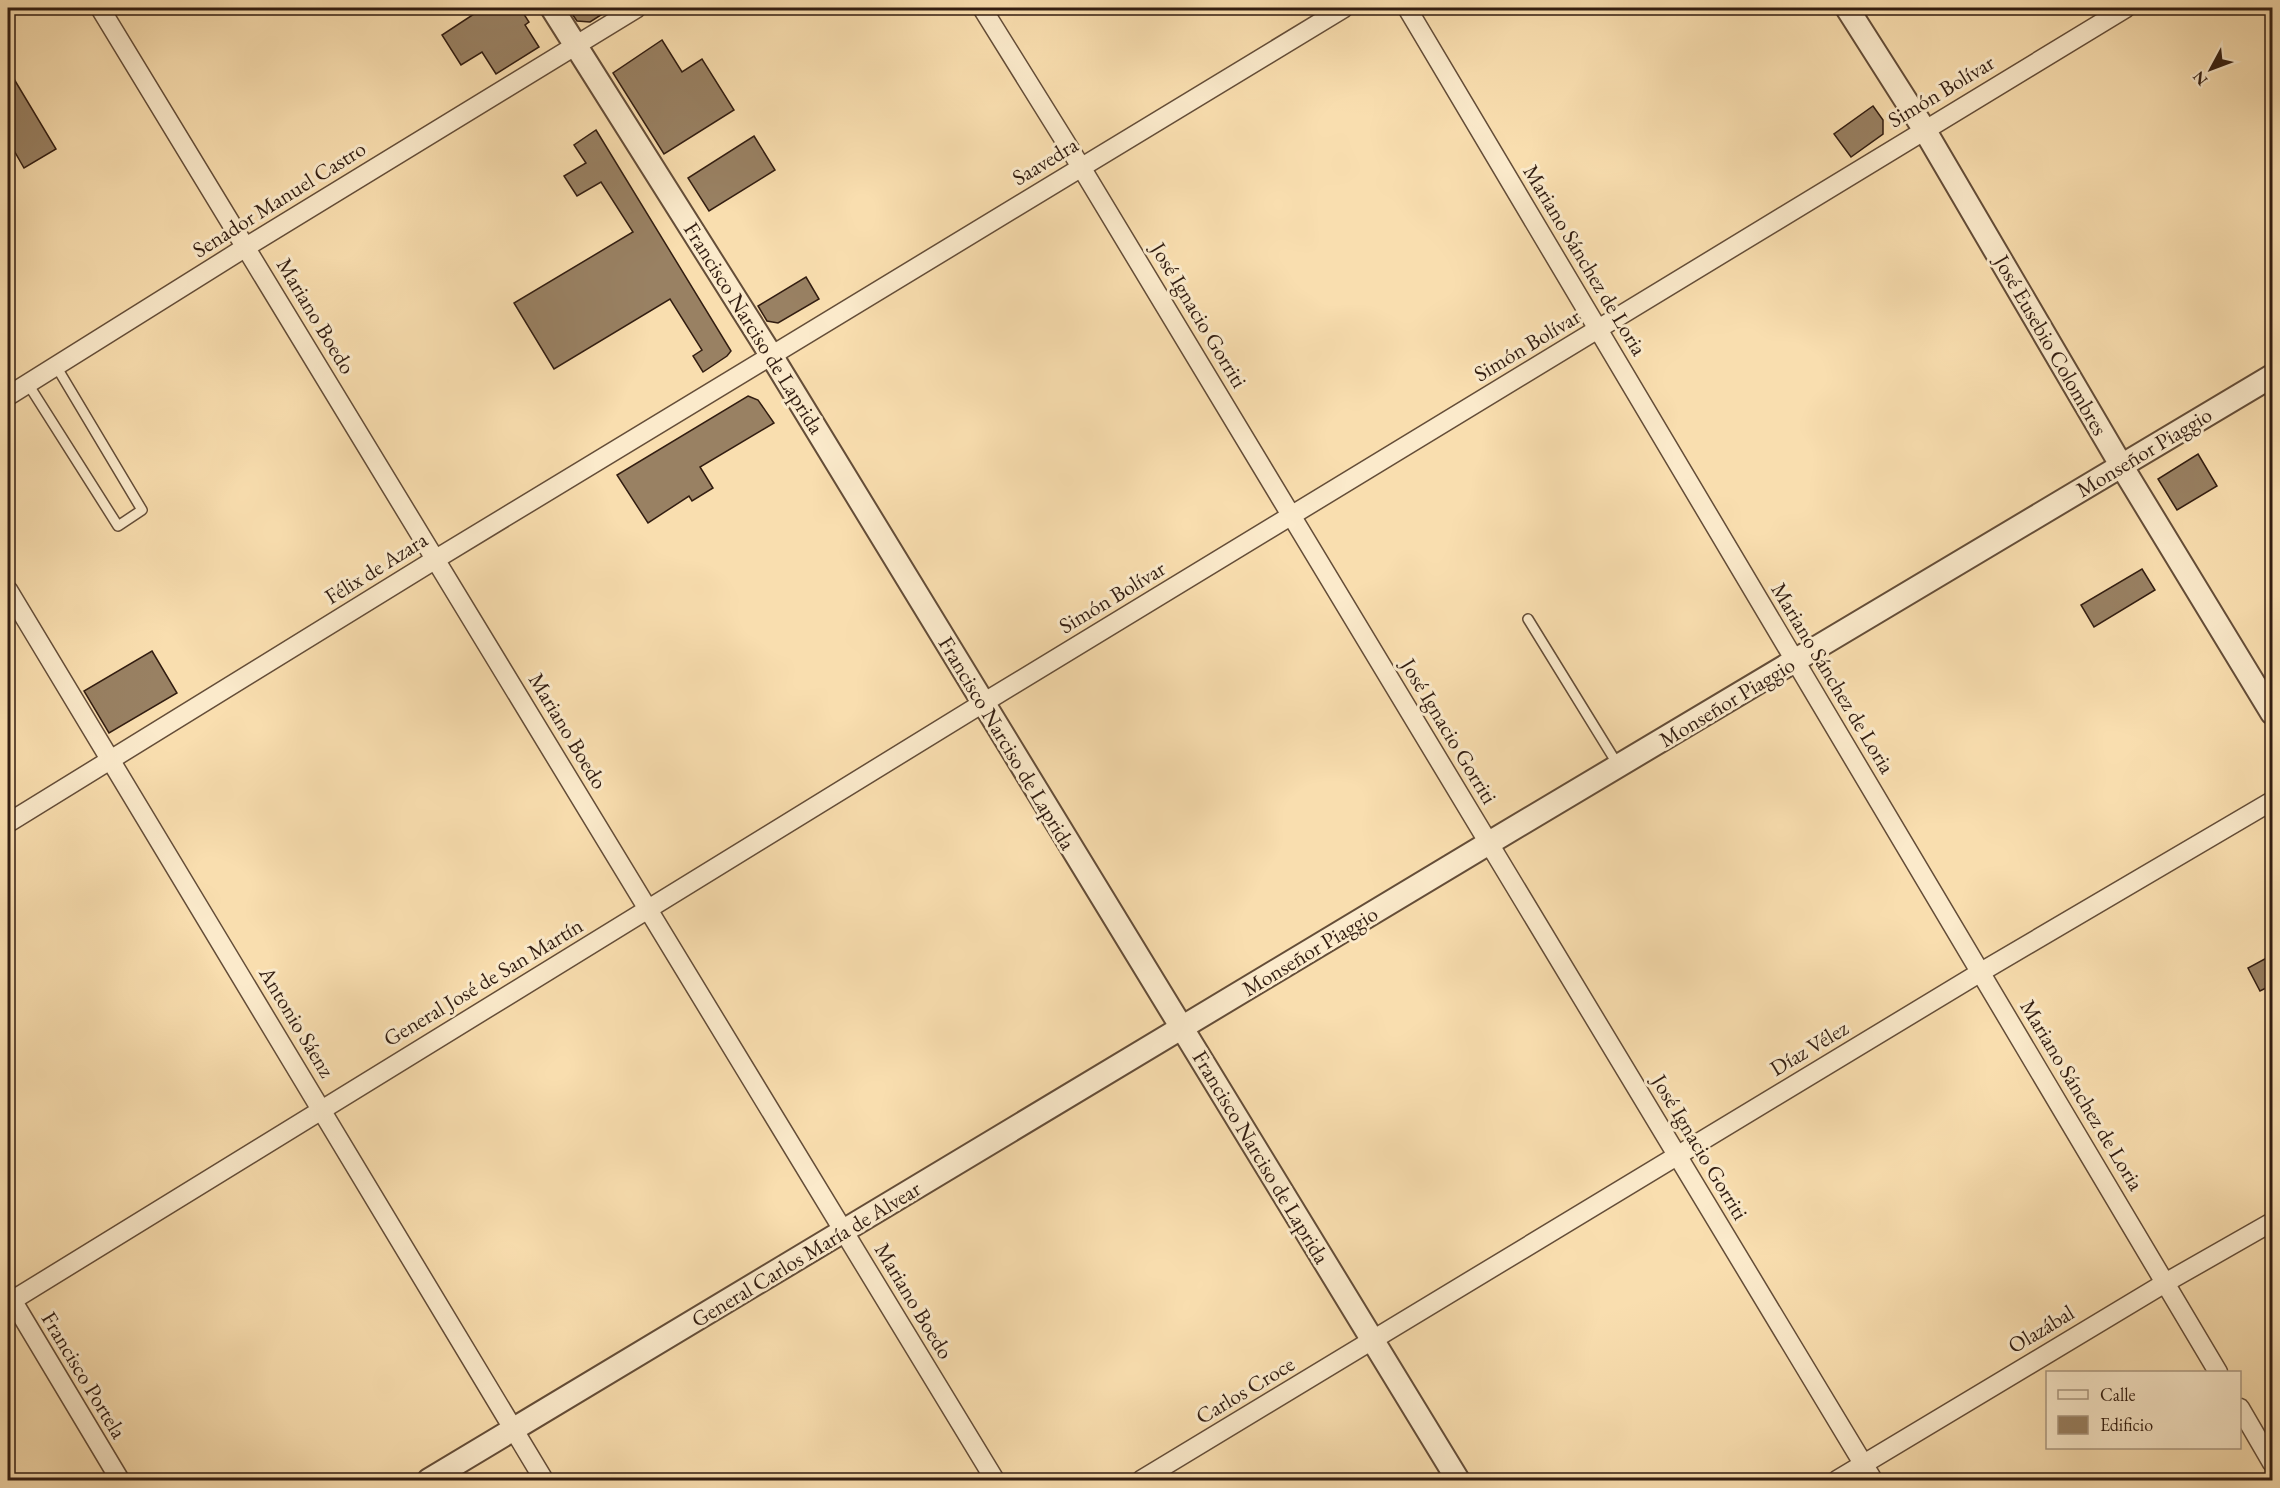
<svg xmlns="http://www.w3.org/2000/svg" width="2280" height="1488" viewBox="0 0 2280 1488" font-family="'EB Garamond',serif">
  <rect width="100%" height="100%" fill="#f9deaf"/>
  <filter id="stains"><feTurbulence type="fractalNoise" baseFrequency=".00333" numOctaves="4"/><feColorMatrix values="0 0 0 0 .2 0 0 0 0 .09 0 0 0 0 .02 0 0 0 .5 -.17"/></filter>
  <radialGradient id="worn" r=".72"><stop offset=".6" stop-color="#630" stop-opacity="0"/><stop offset="1" stop-color="#630" stop-opacity=".3"/></radialGradient>
  <g fill="#998163" stroke="#321d11" stroke-width="1.5">
    <path d="M483,8H520L529,22L525,25L539,47L496,74L482,52L461,65L442,35Z"/>
    <path d="M568,8H612L590,22L577,21Z"/>
    <path d="M662,40L682,72L702,59L734,110L664,154L613,73Z"/>
    <path d="M8,69L56,149L24,168L8,140Z"/>
    <path d="M1873,106L1883,120V134L1851,157L1834,134Z"/>
    <path d="M596,130L731,351L727,356L703,372L693,356L702,350L670,299L554,369L514,303L633,232L601,182L577,196L564,176L586,163L574,145Z"/>
    <path d="M754,136L775,170L709,211L688,178Z"/>
    <path d="M806,277L819,299L778,323L767,321L758,306Z"/>
    <path d="M748,396L758,400L774,423L700,467L713,488L692,501L689,496L648,523L617,475Z"/>
    <path d="M2198,454L2217,486L2177,510L2158,479Z"/>
    <path d="M2142,569L2155,590L2094,627L2081,605Z"/>
    <path d="M152,651L177,693L109,733L84,691Z"/>
    <path d="M2272,955V985L2260,991L2248,968Z"/>
  </g>
  <g fill="none" stroke-linecap="round" stroke-linejoin="round">
    <g stroke="#644d38" stroke-width="12">
      <g id="service">
        <path d="M28,384L118,526L142,510L56,366"/>
        <path d="M1528,619L1618,765"/>
      </g>
    </g>
    <g stroke="#644d38" stroke-width="21">
      <g id="minor">
        <path d="M100,8L995,1480"/>
        <path d="M982,8L1081,167L1873,1480"/>
        <path d="M1407,8L2218,1372"/>
        <path d="M8,396L246,247L637,8"/>
        <path d="M8,590L544,1480"/>
        <path d="M8,823L436,559L1344,8"/>
        <path d="M8,1293L120,1480"/>
        <path d="M8,1303L983,703L2126,8"/>
        <path d="M2240,1408L2272,1463"/>
        <path d="M1141,1480L1981,972L2272,801"/>
        <path d="M1837,1480L2165,1283L2272,1222"/>
      </g>
    </g>
    <g stroke="#644d38" stroke-width="26">
      <g id="tertiary">
        <path d="M552,8L771,355L1458,1480"/>
        <path d="M1847,8L1924,129L2121,465L2272,713"/>
        <path d="M429,1480L1489,843L2272,376"/>
      </g>
    </g>
    <use href="#service" stroke="#fbeacb" stroke-width="9"/>
    <use href="#minor" stroke="#fbeacb" stroke-width="18"/>
    <use href="#tertiary" stroke="#fbeacb" stroke-width="22"/>
  </g>
  <g text-anchor="middle" dominant-baseline="central" stroke-width="6" stroke-linejoin="round" paint-order="stroke">
    <g font-size="22" fill="#321d11" stroke="#fbeacb">
      <text transform="translate(1941 91) rotate(-31)">Simón Bolívar</text>
      <text transform="translate(1045 161) rotate(-31)">Saavedra</text>
      <text transform="translate(279 199) rotate(-32)">Senador Manuel Castro</text>
      <text transform="translate(1585 260) rotate(59)">Mariano Sánchez de Loria</text>
      <text transform="translate(1199 315) rotate(59)">José Ignacio Gorriti</text>
      <text transform="translate(316 316) rotate(59)">Mariano Boedo</text>
      <text transform="translate(754 328) rotate(58)">Francisco Narciso de Laprida</text>
      <text transform="translate(1527 345) rotate(-31)">Simón Bolívar</text>
      <text transform="translate(2051 345) rotate(60)">José Eusebio Colombres</text>
      <text transform="translate(2144 452) rotate(-31)">Monseñor Piaggio</text>
      <text transform="translate(376 568) rotate(-32)">Félix de Azara</text>
      <text transform="translate(1112 597) rotate(-31)">Simón Bolívar</text>
      <text transform="translate(1833 678) rotate(59)">Mariano Sánchez de Loria</text>
      <text transform="translate(1727 702) rotate(-31)">Monseñor Piaggio</text>
      <text transform="translate(568 731) rotate(59)">Mariano Boedo</text>
      <text transform="translate(1449 731) rotate(59)">José Ignacio Gorriti</text>
      <text transform="translate(1007 743) rotate(59)">Francisco Narciso de Laprida</text>
      <text transform="translate(1310 951) rotate(-31)">Monseñor Piaggio</text>
      <text transform="translate(483 982) rotate(-31)">General José de San Martín</text>
      <text transform="translate(297 1022) rotate(59)">Antonio Sáenz</text>
      <text transform="translate(1809 1048) rotate(-31)">Díaz Vélez</text>
      <text transform="translate(2082 1095) rotate(59)">Mariano Sánchez de Loria</text>
      <text transform="translate(1700 1147) rotate(59)">José Ignacio Gorriti</text>
      <text transform="translate(1261 1157) rotate(59)">Francisco Narciso de Laprida</text>
      <text transform="translate(806 1254) rotate(-31)">General Carlos María de Alvear</text>
      <text transform="translate(914 1301) rotate(59)">Mariano Boedo</text>
      <text transform="translate(2041 1329) rotate(-31)">Olazábal</text>
      <text transform="translate(84 1375) rotate(59)">Francisco Portela</text>
      <text transform="translate(1245 1390) rotate(-31)">Carlos Croce</text>
    </g>
  </g>
  <rect width="2280" height="1488" fill="none" stroke="#f9deaf" stroke-width="30"/>
  <rect x="9" y="9" width="2262" height="1470" fill="none" stroke="#321d11" stroke-width="3"/>
  <rect x="15" y="15" width="2250" height="1458" fill="none" stroke="#321d11" stroke-width="1.5"/>
  <rect x="2046" y="1371" width="195" height="78" fill="#fbeacb" stroke="#ab9881" stroke-width="1.5"/>
  <rect x="2058" y="1390" width="30" height="9" fill="#fbeacb" stroke="#ab9881" stroke-width="1.5"/>
  <text x="2100" y="1401" font-size="18" fill="#321d11">Calle</text>
  <rect x="2058" y="1416" width="30" height="18" fill="#998163" stroke="#ab9881" stroke-width="1.5"/>
  <text x="2100" y="1431" font-size="18" fill="#321d11">Edificio</text>
  <g transform="translate(2211 69) rotate(229)" stroke="#fbeacb" stroke-width="4.5" paint-order="stroke">
  <path d="M0-4.5L10 22L0 15L-10 22Z" fill="#321d11"/>
  <text y="-9" font-size="16" font-weight="bold" text-anchor="middle" fill="#321d11">N</text>
  </g>
  <rect width="100%" height="100%" filter="url(#stains)"/>
  <rect width="100%" height="100%" fill="url(#worn)"/>
</svg>
